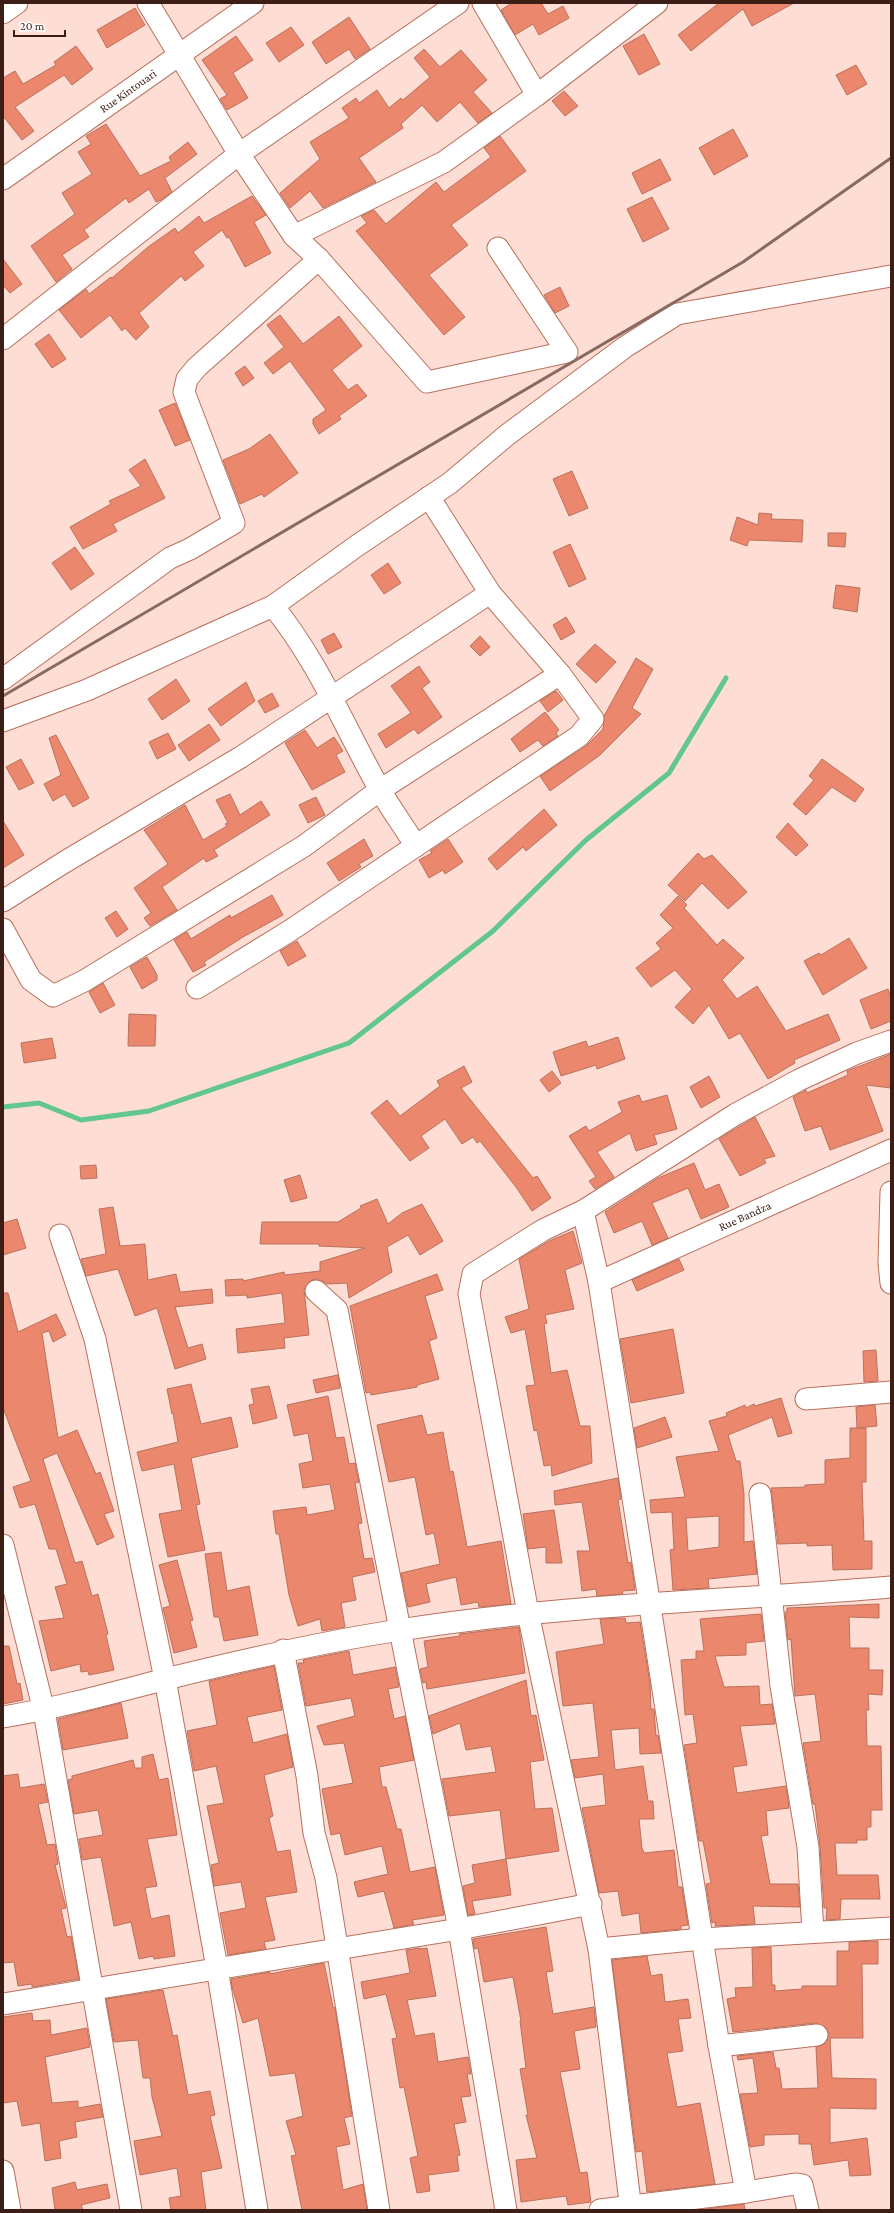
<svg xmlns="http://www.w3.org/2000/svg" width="894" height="2213" viewBox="0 0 894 2213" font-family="'Crimson Pro',serif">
  <rect width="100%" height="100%" fill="#feddd4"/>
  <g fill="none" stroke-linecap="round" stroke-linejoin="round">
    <path stroke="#61c78c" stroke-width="5" d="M3,1107L39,1103L81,1120L149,1111L349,1043L493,931L586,840L669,773L726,678"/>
  </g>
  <g fill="#eb876c" stroke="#ba715d" fill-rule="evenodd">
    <path d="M512,3H541L548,14L563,6L569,18L539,35L533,24L515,35L501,10Z"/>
    <path d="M719,3H794L752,26L743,9L691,51L678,35Z"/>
    <path d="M135,8L145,25L107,48L97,30Z"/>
    <path d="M349,17L370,49L355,59L349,49L326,64L312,42Z"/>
    <path d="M291,27L304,45L279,62L266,43Z"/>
    <path d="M644,34L660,64L639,75L623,46Z"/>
    <path d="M236,36L253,60L233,73L248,98L227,110L220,99L227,95L202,60Z"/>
    <path d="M76,46L93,69L72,85L64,75L15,107L34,131L22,140L3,116V78L15,71L23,84L56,65L54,62Z"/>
    <path d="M424,49L440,67L461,50L487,80L473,92L492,113L478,123L460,102L437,122L422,105L401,124L403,128L359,158L376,182L323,208L310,191L290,208L280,193L320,159L310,142L349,118L342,108L356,98L359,103L377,90L389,108L401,98L403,100L430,77L414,58Z"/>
    <path d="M856,65L867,84L847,95L836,75Z"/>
    <path d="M564,91L578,106L565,116L552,101Z"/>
    <path d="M106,124L140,176L171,161L169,157L188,142L197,154L165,178L172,192L161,200L156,202L149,189L129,203L126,198L84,230L89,237L62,255L72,269L56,282L31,246L75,214L62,193L92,174L78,152L91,144L86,136Z"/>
    <path d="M733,129L748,156L714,175L699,148Z"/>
    <path d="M500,136L526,171L451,225L468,245L429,275L465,317L444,335L356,231L367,223L361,216L374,210L386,224L436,182L444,192L491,157L484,148Z"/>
    <path d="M660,159L671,180L642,194L632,173Z"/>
    <path d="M252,196L266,215L254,222L271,253L245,267L229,237L227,238L222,230L193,252L204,266L185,281L181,276L139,313L149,327L136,340L125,328L122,331L110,315L81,338L59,310L86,289L89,294L111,277L112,278L148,247L175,228L178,233L199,216L204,223Z"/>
    <path d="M652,197L669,229L643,242L627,209Z"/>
    <path d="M3,259L22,284L10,293L3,285Z"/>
    <path d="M560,287L569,306L555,313L544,295Z"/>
    <path d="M280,315L303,344L339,316L362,346L332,370L348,390L357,384L367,396L339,416L341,419L319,434L313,424V419L326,410L290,361L273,374L264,363L284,347L267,325Z"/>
    <path d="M49,334L66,359L52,368L35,344Z"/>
    <path d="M245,366L254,378L243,386L235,373Z"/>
    <path d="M175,403L190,440L175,446L159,410Z"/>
    <path d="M270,434L298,473L264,497L262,494L240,504L223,460L249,449Z"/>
    <path d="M145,459L165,498L113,524L117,531L83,549L70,527L111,504L109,501L141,486L129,470Z"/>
    <path d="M572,471L588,508L569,516L553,479Z"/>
    <path d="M759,513L772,514L771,519L803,520L802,542L749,540L747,546L730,540L737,517L758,525Z"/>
    <path d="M828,533H846L845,547L828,546Z"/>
    <path d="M570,544L586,579L569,587L553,552Z"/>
    <path d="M75,547L94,574L71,590L52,563Z"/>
    <path d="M388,563L401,583L384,594L371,575Z"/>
    <path d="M836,585L860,588L857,612L833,608Z"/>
    <path d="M566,617L575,632L561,640L553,625Z"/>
    <path d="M334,633L342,647L328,654L321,640Z"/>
    <path d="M480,636L490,647L480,656L470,646Z"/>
    <path d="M595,644L616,662L596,683L576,664Z"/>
    <path d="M636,658L653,669L632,708L641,714L600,755L550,791L540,776L586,746L603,729L604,716Z"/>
    <path d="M419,666L430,682L422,688L442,717L418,734L414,729L386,748L378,734L411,713L391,686Z"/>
    <path d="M176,679L190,701L162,720L148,699Z"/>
    <path d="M246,682L255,701L221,726L208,709Z"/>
    <path d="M556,691L563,700L548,712L540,701Z"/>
    <path d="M272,693L279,706L265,713L258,701Z"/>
    <path d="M545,712L559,730L556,733L558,736L543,746L538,740L520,752L511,739Z"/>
    <path d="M209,724L220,740L189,761L178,745Z"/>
    <path d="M305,730L317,748L334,737L343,751L336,755L345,772L312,790L285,743Z"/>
    <path d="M168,733L176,749L157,759L149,742Z"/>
    <path d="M56,735L89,798L73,807L65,794L53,801L44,784L61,775L49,738Z"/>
    <path d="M21,759L34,783L19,790L6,767Z"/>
    <path d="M822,759L864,789L855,802L832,787L806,815L793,804L814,780L809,776Z"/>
    <path d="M230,794L240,815L261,801L270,815L214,850L218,856L206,862L204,858L162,887L177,910L150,926L144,918L151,913L134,888L168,864L144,830L185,805L203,840L227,826L225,824L228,823L216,800Z"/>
    <path d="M316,797L325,815L308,823L299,805Z"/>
    <path d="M544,809L557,825L526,851L523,847L497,870L488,859Z"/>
    <path d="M3,821L24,855L3,868Z"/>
    <path d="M788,823L808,845L796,856L776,837Z"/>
    <path d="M364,839L373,856L359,864L361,867L339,881L327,863Z"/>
    <path d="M448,839L463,862L445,874L443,870L429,878L419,860L432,853L430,851Z"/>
    <path d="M698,853L704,859L712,855L747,892L728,909L702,883L685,901L668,885Z"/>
    <path d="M272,895L283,915L243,937L204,962L206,965L193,972L174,940L187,932L191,939L230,915L231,918Z"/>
    <path d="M678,896L687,905L684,908L717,945L723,939L744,958L722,980L737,999L757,986L786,1031L828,1014L840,1040L794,1060L795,1063L768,1079L740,1033L729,1039L709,1005L693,1024L675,1007L692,989L675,970L651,987L636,968L661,949L656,943L673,928L660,915Z"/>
    <path d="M116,911L128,929L117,937L105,918Z"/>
    <path d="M849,938L867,968L823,995L804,961L819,953L821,955Z"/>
    <path d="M297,941L306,956L288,966L280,951Z"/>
    <path d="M147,957L157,975V980L142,989L130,967Z"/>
    <path d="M103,983L115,1005L100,1013L89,992Z"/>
    <path d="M888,989L891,998V1021L871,1029L860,1000Z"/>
    <path d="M129,1014L156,1015L155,1046H128Z"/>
    <path d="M618,1037L625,1059L597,1069L596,1065L561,1076L553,1052L586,1041L588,1047Z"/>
    <path d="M52,1038L56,1058L24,1063L21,1043Z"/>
    <path d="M891,1054V1088L866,1085L883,1131L830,1150L821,1126L805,1131L793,1097L806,1090L807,1093L848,1075L847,1071Z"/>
    <path d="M464,1066L472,1082L461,1088L533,1178L537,1176L551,1198L532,1211L516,1187L480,1141L477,1143L473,1137L462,1144L445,1119L421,1136L429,1148L410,1161L371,1113L387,1100L400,1116L440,1086L437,1081Z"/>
    <path d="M552,1071L561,1083L549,1092L540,1080Z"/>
    <path d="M709,1076L720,1097L701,1108L690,1087Z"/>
    <path d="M639,1095L642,1102L667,1095L677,1129L654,1135L657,1144L636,1151L630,1133L597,1152L614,1177L595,1189L589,1181L596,1177L569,1136L586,1126L589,1131L622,1112L618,1102Z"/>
    <path d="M755,1117L775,1156L764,1159L766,1163L740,1176L719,1139Z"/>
    <path d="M694,1163L705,1190L719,1184L729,1207L701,1219L688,1188L652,1203L668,1238L652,1245L642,1221L614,1233L605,1212L658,1178Z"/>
    <path d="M96,1165L97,1178L81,1179L80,1166Z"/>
    <path d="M300,1175L307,1198L291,1202L284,1180Z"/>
    <path d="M377,1199L388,1224L402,1213L422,1204L443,1241L420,1255L408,1235L387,1247L392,1272L349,1298L347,1283L327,1284L319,1279L312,1280L304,1289L309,1335L284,1338L285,1348L238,1353L236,1329L285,1323L282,1293L247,1298V1295L226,1296L225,1280L243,1279V1281L284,1272L285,1275L320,1271V1262L365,1248L319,1246V1244H260L262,1222H338L361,1208L360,1206Z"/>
    <path d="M113,1207L120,1246L145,1244L148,1280L176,1274L180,1292L212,1289L213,1303L175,1307L188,1348L202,1344L206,1359L175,1369L157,1308L135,1316L118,1269L86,1276L81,1259L106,1254L99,1209Z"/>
    <path d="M17,1219L26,1248L3,1255V1223Z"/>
    <path d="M573,1231L582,1263L565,1270L574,1309L545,1315L547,1323L544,1324L551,1373L567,1370L580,1426H590L592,1463L552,1476L551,1465L544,1466L537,1430L534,1431L526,1386L535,1385L525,1329L511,1333L505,1317L529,1309L519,1259L549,1241Z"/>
    <path d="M679,1259L684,1270L637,1291L632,1280Z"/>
    <path d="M437,1274L443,1290L425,1296L437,1338L429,1341L439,1379L417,1385V1387L371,1395L370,1392L366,1393L350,1306Z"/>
    <path d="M3,1293H8L18,1332L56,1314L66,1335L53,1342L49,1331L42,1333L58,1438L77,1430L96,1474L100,1472L114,1511L104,1514L114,1537L97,1545L57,1453L43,1459L75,1563L82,1561L92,1596L98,1594L108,1634L106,1635L114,1670L89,1675L88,1671L81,1672L80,1664L51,1671L39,1621L64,1618L55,1587L67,1584L56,1549H49L35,1504L20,1508L13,1487L31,1481L3,1408Z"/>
    <path d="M673,1329L684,1393L631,1403L620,1339Z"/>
    <path d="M876,1350L878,1381L864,1382L863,1351Z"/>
    <path d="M338,1375L340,1388L316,1393L313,1380Z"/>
    <path d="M191,1384L201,1424L231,1417L238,1447L191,1458L200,1504L196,1505L205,1550L168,1557L159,1514L182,1510L174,1464L142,1471L137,1452L178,1442L173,1413L172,1414L167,1389Z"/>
    <path d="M269,1386L277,1418L253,1424L249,1405L254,1404L251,1389Z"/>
    <path d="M328,1396L336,1438L344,1437L349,1464L355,1463L359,1482L355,1483L362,1523L358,1524L364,1559L372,1558L375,1572L352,1577L356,1600L341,1603L345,1627L322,1631L320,1619L298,1626L289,1595L279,1534H276L273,1511L306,1507L307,1515L335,1510L330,1484L303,1488L299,1464L313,1461L308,1433L294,1436L287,1405Z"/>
    <path d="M781,1398L792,1433L778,1437L772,1417L728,1435L736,1461H740L744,1494V1542L753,1541L757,1574L708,1579L709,1588L673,1590L670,1550L674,1549L672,1512L651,1513L650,1500L685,1497L676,1457L719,1451L709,1421L727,1416L726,1413L745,1405L746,1408L754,1404L755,1406ZM719,1516V1547L688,1551L686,1518Z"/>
    <path d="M875,1405L877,1426L857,1428L856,1407Z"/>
    <path d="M422,1415L427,1435L443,1432L450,1472L453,1471L467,1547L501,1541L511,1604L479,1607L478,1602L461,1605L456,1577L426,1584L430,1602L408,1607L401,1573L440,1564L434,1533L426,1535L415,1477L389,1482L377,1425Z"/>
    <path d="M665,1417L672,1437L637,1448L634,1428Z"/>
    <path d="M850,1428H866V1482H862L864,1541H872V1569L833,1570L832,1545L807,1546V1543L778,1544L771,1488L805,1487V1485L825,1484V1460L850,1458Z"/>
    <path d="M618,1478L621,1499L618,1500L628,1563L631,1562L635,1590L622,1591L623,1594L597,1596L596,1589L582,1591L577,1551H590L582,1502L555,1505L554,1491Z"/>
    <path d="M554,1510L562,1563H546V1547L528,1549L523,1514Z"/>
    <path d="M221,1552L227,1591L249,1586L258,1635L224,1641L219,1617H214L205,1554Z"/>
    <path d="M177,1560L193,1620L190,1621L197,1647L174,1653L163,1608L170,1606L159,1565Z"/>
    <path d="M879,1604V1618L849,1617L850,1648H869V1670H883L882,1695L868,1694L869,1710H866L867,1746H881L882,1810H871V1827H867V1840H857V1843H835L837,1875H878L880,1899H841L840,1919L826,1920L827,1908H824L820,1846L815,1804H813L803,1743L821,1741L815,1694L795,1696L791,1639L788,1640L785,1612H787V1608Z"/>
    <path d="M761,1614L764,1641L746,1643V1655L715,1656L724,1687L759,1686L760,1705L772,1704L775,1724L740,1726L747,1765L733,1767L737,1793L786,1786L789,1808L766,1811L768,1835L761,1836L770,1884H798L800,1907L753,1906L755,1924L715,1926L716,1922L712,1923L706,1884L711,1883L703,1841H699L684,1745L697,1743L693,1714L685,1715L681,1660L696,1659V1651H704L700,1619Z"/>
    <path d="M625,1618L626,1623L640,1622L650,1684L651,1709H654L656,1736L658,1735L661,1753L640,1754L639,1728L611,1730L615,1770L643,1766L648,1801H653L654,1819H639L642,1848L644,1853L674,1850L678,1887H682L688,1925L681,1926V1929L641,1933L639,1913L622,1916L618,1891L599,1893L582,1808L606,1805L603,1774L575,1778L571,1760L599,1757L593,1703L563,1706L556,1652L604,1644L600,1619Z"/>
    <path d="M519,1627L525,1673L427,1689L426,1682L423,1683L420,1669L428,1667L424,1641L460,1636L459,1634Z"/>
    <path d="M3,1646H9L17,1684L20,1683L23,1700L3,1704Z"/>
    <path d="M349,1651L353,1675L395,1667L399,1687L388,1689L394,1719L405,1716L414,1760L379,1767L382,1787H386L397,1829H401L410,1872L435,1867L444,1915L412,1920L414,1924L394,1928L384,1891L358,1897L354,1882L388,1874L382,1846L345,1855L340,1833L331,1835L322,1789L353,1783L344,1743L324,1745L317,1726L355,1716L351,1698L306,1706L298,1663H304L303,1660Z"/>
    <path d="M274,1666L282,1710L247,1717L253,1743L287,1734L293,1767L264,1775L273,1816L269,1818L277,1852L290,1850L297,1892L265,1897L275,1940L264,1942L266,1949L228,1955L220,1913L246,1908L241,1882L214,1886L211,1865L219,1863L207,1806L224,1803L216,1766L194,1771L187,1731L217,1725L209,1681Z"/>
    <path d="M526,1680L531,1716L536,1715L544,1760L530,1762L535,1809L552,1808L559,1851L506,1859L500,1810L449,1816L442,1779L496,1772L491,1746L466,1750L460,1723L433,1734L429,1716Z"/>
    <path d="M121,1703L128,1738L63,1750L58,1719Z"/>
    <path d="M153,1754L159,1780L168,1778L177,1835L147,1839L157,1886L145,1888L151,1919L169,1915L175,1956L154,1959L153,1956L139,1959L131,1922L114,1926L101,1857L82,1860L79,1839L103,1835L98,1810L74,1814L68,1780L72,1779V1776L133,1760L135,1768H142V1757Z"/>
    <path d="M18,1774L20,1788L44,1784L48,1802L38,1804L47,1845L55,1844L58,1864L55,1865L66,1908L61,1909L67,1937L71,1936L79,1979L32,1987V1984L18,1986L14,1962L3,1963V1776Z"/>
    <path d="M506,1859L511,1895L472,1901L475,1914L468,1915L463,1886L475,1883L472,1865Z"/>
    <path d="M546,1927L553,1971L546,1972L553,2014L594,2007L596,2027L574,2031L580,2069L560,2072L580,2173L587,2172L591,2202L568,2205L566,2196L521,2202L516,2160L537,2158L526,2115H528L520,2069L526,2068L520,2021H521L513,1977L484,1982L478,1948L474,1949L473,1939Z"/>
    <path d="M878,1941V1964H862L863,2038H830L832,2078L876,2079V2109L830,2108V2143L867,2138L871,2175L850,2176L848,2160L814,2165L811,2144H799V2134L764,2135V2145L750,2147L740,2094L758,2093L753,2058L738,2060L737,2056L773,2052L776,2068H779L782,2089L818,2088L816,2047L824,2044L829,2034L826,2028L816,2023L733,2032L727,1999L736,1997L735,1988L753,1987L752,1948L771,1947L772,1985H775V1991L802,1989V1986H837V1951H849V1942Z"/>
    <path d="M420,1948V1949L427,1948L436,1996L407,2000L415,2036L434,2033L438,2062L468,2057L471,2074H467L471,2096L461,2097L466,2122L454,2124L460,2155L457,2156L459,2171L428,2175L430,2191L417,2193L410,2158L418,2156L404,2087L400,2088L392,2039L397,2038L386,1994L364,1999L361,1982L410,1973L406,1950Z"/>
    <path d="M647,1956L651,1976L662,1974L665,2002L688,1999L691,2018L678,2019L683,2051L667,2053L677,2107L700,2103L715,2184L647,2192L642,2151L636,2152L612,1960Z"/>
    <path d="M324,1963L333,2007L335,2008L352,2116L344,2118L350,2144L336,2147L343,2190L363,2184L367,2210H302L291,2156L296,2155L286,2121L303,2116L295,2073L270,2076L258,2018L243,2023L232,1987L231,1979L270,1972V1974Z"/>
    <path d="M163,1990L173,2036L177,2035L188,2095L210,2091L215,2115L210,2116L222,2168L201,2172L206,2210H171L169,2198L181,2196L177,2168L140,2175L134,2141L162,2136L152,2097L150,2078H143L138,2040L114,2042L106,1999Z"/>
    <path d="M32,2013L33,2021L50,2020L51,2035L87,2028L90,2047L45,2057L52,2103L78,2101V2108L100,2104L103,2117L75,2122L77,2137L59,2141L61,2158L45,2161L40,2123L22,2126L17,2101L3,2103V2017Z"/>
    <path d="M75,2182L77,2190L107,2184L110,2198L81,2205L83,2210H55L52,2188Z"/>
    <path d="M744,2204L745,2210H698Z"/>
  </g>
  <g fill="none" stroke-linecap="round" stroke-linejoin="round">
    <g stroke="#b9705c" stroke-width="23">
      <g id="minor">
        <path d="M148,3L239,154L294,236L319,259L427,382L567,352L498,248"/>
        <path d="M483,3L537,95"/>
        <path d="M3,13L17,3"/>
        <path id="s1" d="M3,179L253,3"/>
        <path d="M294,236L444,162L537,95L657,3"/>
        <path d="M3,339L239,154L458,3"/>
        <path d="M273,606C318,661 345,728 380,790C391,809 404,827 416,846"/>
        <path d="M3,679L170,558L190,549L234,523L184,392L187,379L197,367L319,259"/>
        <path d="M3,721L87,690L273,606L358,545L450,483L507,435L625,347L677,314L891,276"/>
        <path d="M3,901L63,863L241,757L490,593"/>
        <path d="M3,929L31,980L53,996L84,981L304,846L380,790L560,674"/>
        <path d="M197,988L291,930L579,736L593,719L560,674L490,593L429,497"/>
        <path d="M891,1192L889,1263L891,1283"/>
        <path d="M583,1211L599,1282L719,2046L746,2192"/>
        <path d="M60,1235L95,1339L165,1679L217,1968L257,2210"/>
        <path id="s2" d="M599,1282L891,1150"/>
        <path d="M316,1291L337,1310L459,1929L506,2210"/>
        <path d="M806,1399L891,1392"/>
        <path d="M760,1494L781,1686L808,1847L813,1932"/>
        <path d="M3,1545L44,1711L131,2210"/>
        <path d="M283,1650L307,1776L314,1833L326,1878L379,2210"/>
        <path d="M3,1717C58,1708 112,1693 166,1679C243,1660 321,1642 400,1630C563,1604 727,1601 891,1587"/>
        <path d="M599,1949L702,1939L891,1928"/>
        <path d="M3,2004L459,1929L591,1904"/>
        <path d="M719,2046L817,2035"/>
        <path d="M3,2171L10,2210"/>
        <path d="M600,2210L746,2192L795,2184L802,2185L808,2210"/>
        <path d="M631,2210L599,1949L528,1613L469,1294L473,1274L543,1230L583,1211L736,1114L799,1080L857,1053L891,1041"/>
      </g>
    </g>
    <use href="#minor" stroke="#fff" stroke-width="21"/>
    <path stroke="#896a61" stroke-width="3" d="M3,696L743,262L891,158"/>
  </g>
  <g text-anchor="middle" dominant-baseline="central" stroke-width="4" stroke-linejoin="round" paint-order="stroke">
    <g font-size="12" fill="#3c1e16" stroke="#fff">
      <text stroke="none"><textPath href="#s1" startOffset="153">Rue Kintouari</textPath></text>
      <text stroke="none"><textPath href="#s2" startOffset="160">Rue Bandza</textPath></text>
    </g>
  </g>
  <rect width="894" height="2213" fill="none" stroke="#3c1e16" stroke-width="8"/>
  <path d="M14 30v6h51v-6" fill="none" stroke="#3c1e16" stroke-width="2"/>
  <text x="20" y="30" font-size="12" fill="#3c1e16" stroke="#ffffff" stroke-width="3" paint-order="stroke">20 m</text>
</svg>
